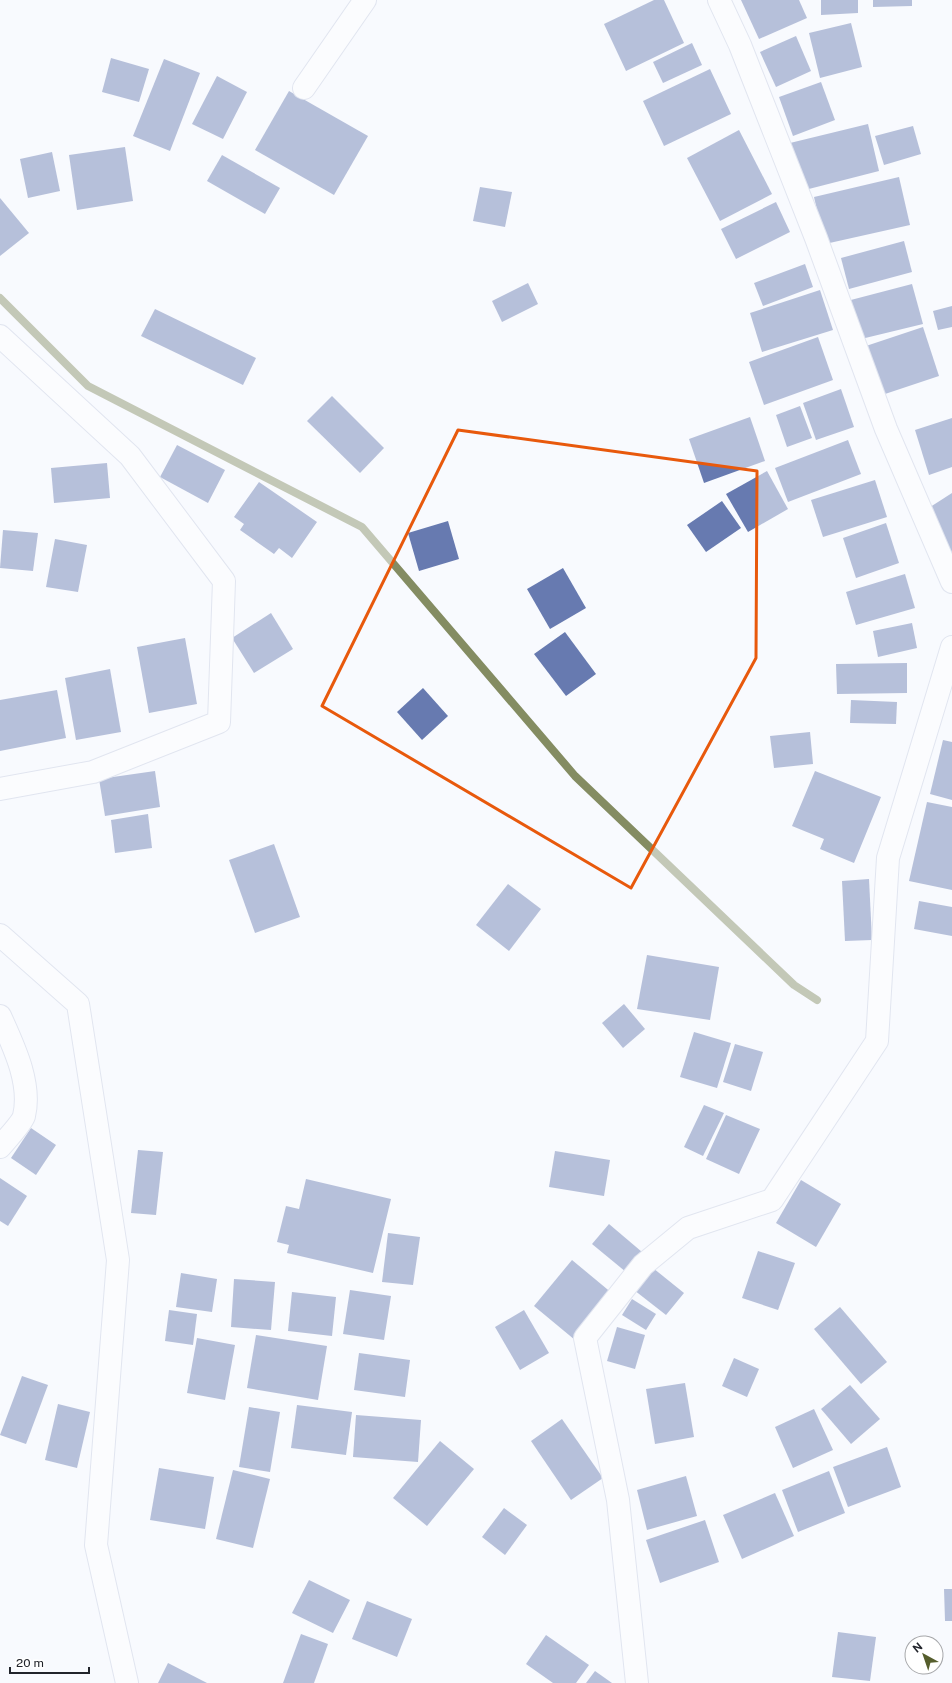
<svg xmlns="http://www.w3.org/2000/svg" width="952" height="1683" viewBox="0 0 952 1683" font-family="'Public Sans',sans-serif">
  <rect width="100%" height="100%" fill="#f8fafe"/>
  <g fill="none" stroke-linecap="round" stroke-linejoin="round">
    <path stroke="#848c62" stroke-width="8" d="M0,298L88,386L362,527L575,776L794,985L817,1000"/>
  </g>
  <g fill="#677ab0">
    <path d="M654,0H664L684,43L626,71L604,24Z"/>
    <path d="M741,0H799L807,18L759,39Z"/>
    <path d="M821,0H858V13L821,15Z"/>
    <path d="M873,0H912V6L873,7Z"/>
    <path d="M851,23L862,67L820,78L809,33Z"/>
    <path d="M796,36L811,71L776,87L760,52Z"/>
    <path d="M692,43L702,65L663,83L653,62Z"/>
    <path d="M111,58L149,69L139,102L102,92Z"/>
    <path d="M164,59L200,73L170,151L133,136Z"/>
    <path d="M710,69L731,114L664,146L643,101Z"/>
    <path d="M217,76L247,92L223,139L192,124Z"/>
    <path d="M821,82L835,120L793,136L779,97Z"/>
    <path d="M289,91L368,136L334,195L255,150Z"/>
    <path d="M868,124L879,171L801,191L790,143Z"/>
    <path d="M913,126L921,154L884,165L875,136Z"/>
    <path d="M739,130L772,194L720,221L687,158Z"/>
    <path d="M125,147L133,201L77,210L69,155Z"/>
    <path d="M52,152L60,191L28,198L20,159Z"/>
    <path d="M222,155L280,188L265,214L207,181Z"/>
    <path d="M899,177L910,225L825,244L814,197Z"/>
    <path d="M480,187L512,192L505,227L473,221Z"/>
    <path d="M0,198L29,233L0,256Z"/>
    <path d="M776,202L790,232L736,259L721,229Z"/>
    <path d="M904,241L912,272L849,289L841,258Z"/>
    <path d="M805,264L813,287L763,306L754,283Z"/>
    <path d="M528,283L538,304L502,322L492,301Z"/>
    <path d="M912,284L923,324L857,340L847,301Z"/>
    <path d="M820,290L833,330L762,352L750,313Z"/>
    <path d="M952,306V327L938,330L933,311Z"/>
    <path d="M155,309L256,358L243,385L141,336Z"/>
    <path d="M923,327L939,376L882,395L866,346Z"/>
    <path d="M818,337L833,380L764,405L749,362Z"/>
    <path d="M841,389L854,427L816,440L803,403Z"/>
    <path d="M332,396L384,448L360,473L307,421Z"/>
    <path d="M800,406L812,438L787,447L776,415Z"/>
    <path d="M750,417L765,461L704,483L689,439Z"/>
    <path d="M952,418V467L929,475L915,430Z"/>
    <path d="M848,440L861,474L788,502L775,468Z"/>
    <path d="M177,445L225,470L208,503L160,477Z"/>
    <path d="M107,463L110,498L54,503L51,468Z"/>
    <path d="M767,471L788,509L748,532L726,494Z"/>
    <path d="M875,480L887,517L823,537L811,500Z"/>
    <path d="M259,482L317,522L292,558L279,548L274,554L240,530L244,524L234,517Z"/>
    <path d="M952,493V553L924,511Z"/>
    <path d="M722,501L741,528L706,552L687,525Z"/>
    <path d="M448,521L459,559L419,571L408,533Z"/>
    <path d="M886,523L899,563L856,578L843,538Z"/>
    <path d="M3,530L38,533L33,571L0,568Z"/>
    <path d="M55,539L87,545L78,592L46,587Z"/>
    <path d="M563,568L586,608L550,629L527,589Z"/>
    <path d="M905,574L915,608L856,625L846,592Z"/>
    <path d="M271,613L293,649L254,673L232,638Z"/>
    <path d="M912,623L917,648L878,657L873,631Z"/>
    <path d="M565,632L596,674L566,696L534,654Z"/>
    <path d="M185,638L197,704L149,713L137,647Z"/>
    <path d="M907,663V693L837,694L836,664Z"/>
    <path d="M110,669L121,732L76,740L65,678Z"/>
    <path d="M423,688L448,716L422,740L397,712Z"/>
    <path d="M57,690L66,738L0,751V700Z"/>
    <path d="M851,700L897,702L896,724L850,723Z"/>
    <path d="M810,732L813,764L774,768L770,736Z"/>
    <path d="M943,740L952,742V800L930,794Z"/>
    <path d="M155,771L160,807L105,816L99,779Z"/>
    <path d="M815,771L881,797L854,863L820,849L824,839L792,826Z"/>
    <path d="M927,802L952,807V890L909,881Z"/>
    <path d="M148,814L152,848L115,853L111,820Z"/>
    <path d="M274,844L300,917L255,933L229,860Z"/>
    <path d="M869,879L872,940L845,941L842,881Z"/>
    <path d="M508,884L541,909L509,951L476,925Z"/>
    <path d="M919,901L952,907V936L914,929Z"/>
    <path d="M647,955L719,967L710,1020L637,1009Z"/>
    <path d="M624,1004L645,1029L623,1048L602,1023Z"/>
    <path d="M694,1032L731,1043L717,1088L680,1077Z"/>
    <path d="M735,1044L763,1052L751,1091L723,1082Z"/>
    <path d="M704,1105L724,1113L703,1156L684,1147Z"/>
    <path d="M726,1115L760,1129L739,1174L706,1159Z"/>
    <path d="M31,1128L56,1145L36,1175L11,1158Z"/>
    <path d="M138,1150L163,1152L156,1215L131,1213Z"/>
    <path d="M555,1151L610,1160L604,1196L549,1187Z"/>
    <path d="M0,1178L27,1196L8,1226L0,1221Z"/>
    <path d="M306,1179L391,1199L373,1273L287,1253L289,1245L277,1242L286,1206L299,1209Z"/>
    <path d="M801,1180L841,1204L816,1247L776,1223Z"/>
    <path d="M609,1224L642,1252L626,1272L592,1244Z"/>
    <path d="M388,1233L420,1237L413,1285L382,1282Z"/>
    <path d="M758,1251L795,1263L778,1310L742,1298Z"/>
    <path d="M572,1260L613,1294L575,1340L534,1306Z"/>
    <path d="M653,1268L684,1293L666,1315L634,1290Z"/>
    <path d="M181,1273L217,1279L212,1312L176,1307Z"/>
    <path d="M234,1279L275,1282L271,1330L231,1327Z"/>
    <path d="M350,1290L391,1296L384,1340L343,1334Z"/>
    <path d="M292,1292L336,1297L332,1336L288,1331Z"/>
    <path d="M632,1299L656,1314L646,1330L622,1315Z"/>
    <path d="M840,1307L887,1362L861,1384L814,1329Z"/>
    <path d="M169,1310L197,1314L193,1345L165,1341Z"/>
    <path d="M524,1310L549,1353L520,1370L495,1327Z"/>
    <path d="M617,1327L645,1335L635,1369L607,1361Z"/>
    <path d="M256,1335L327,1346L318,1400L247,1388Z"/>
    <path d="M197,1338L235,1345L225,1400L187,1393Z"/>
    <path d="M359,1353L410,1360L405,1397L354,1390Z"/>
    <path d="M734,1358L759,1369L747,1397L722,1386Z"/>
    <path d="M22,1376L48,1385L26,1444L0,1435Z"/>
    <path d="M685,1383L694,1437L655,1444L646,1389Z"/>
    <path d="M850,1385L880,1419L851,1444L821,1409Z"/>
    <path d="M58,1404L90,1412L77,1468L45,1460Z"/>
    <path d="M297,1405L352,1412L346,1455L291,1448Z"/>
    <path d="M249,1407L280,1412L270,1472L239,1467Z"/>
    <path d="M814,1409L833,1450L793,1468L775,1427Z"/>
    <path d="M356,1415L421,1420L418,1462L353,1457Z"/>
    <path d="M562,1419L603,1478L571,1500L531,1441Z"/>
    <path d="M440,1441L474,1469L427,1526L393,1498Z"/>
    <path d="M887,1447L901,1487L848,1507L833,1467Z"/>
    <path d="M159,1468L214,1477L205,1529L150,1520Z"/>
    <path d="M233,1470L270,1479L253,1548L216,1539Z"/>
    <path d="M829,1471L845,1513L798,1532L782,1490Z"/>
    <path d="M686,1476L697,1516L647,1530L637,1490Z"/>
    <path d="M775,1493L794,1536L742,1559L723,1515Z"/>
    <path d="M504,1508L527,1525L505,1555L482,1537Z"/>
    <path d="M705,1520L719,1562L660,1583L646,1540Z"/>
    <path d="M309,1580L350,1600L333,1633L292,1613Z"/>
    <path d="M944,1589H952V1621H945Z"/>
    <path d="M367,1601L412,1619L397,1657L352,1639Z"/>
    <path d="M838,1632L876,1637L870,1681L832,1677Z"/>
    <path d="M301,1634L328,1644L314,1683H283Z"/>
    <path d="M546,1635L589,1665L576,1683H553L526,1664Z"/>
    <path d="M168,1663L207,1683H158Z"/>
    <path d="M595,1671L612,1683H586Z"/>
  </g>
  <g fill="none" stroke-linecap="round" stroke-linejoin="round">
    <g stroke="#c6cde0" stroke-width="24">
      <g id="minor">
        <path d="M719,0L740,45L816,238L886,429L952,582"/>
        <path d="M304,88L365,0"/>
        <path d="M0,336L130,456L224,581L219,722L93,772L0,789"/>
        <path d="M0,935L78,1004L118,1260L96,1545L127,1683"/>
        <path d="M0,1016C13,1045 32,1083 24,1116C22,1123 6,1140 0,1147"/>
        <path d="M637,1683L618,1500L585,1338L643,1265L688,1228L772,1200L877,1041L888,858L952,647"/>
      </g>
    </g>
    <use href="#minor" stroke="#fff" stroke-width="22"/>
  </g>
  <path d="M0 0H952V1683H0ZM458,430L757,471L756,658L631,888L322,706Z" fill="#f8fafe" fill-opacity=".55" fill-rule="evenodd"/>
  <path fill="none" stroke="#e8590c" stroke-width="3" stroke-linejoin="round" d="M458,430L757,471L756,658L631,888L322,706Z"/>
  <g transform="translate(924 1655) rotate(320)"><circle r="19" fill="#ffffff" stroke="#a6a7aa"/>
  <path d="M0-3L7 15L0 10L-7 15Z" fill="#555d2c"/>
  <text y="-6" font-size="11" font-weight="bold" text-anchor="middle" fill="#21242b">N</text>
  </g>
  <path d="M10 1667v6h79v-6" fill="none" stroke="#21242b" stroke-width="2"/>
  <text x="16" y="1667" font-size="12" fill="#21242b" stroke="#ffffff" stroke-width="3" paint-order="stroke">20 m</text>
</svg>
